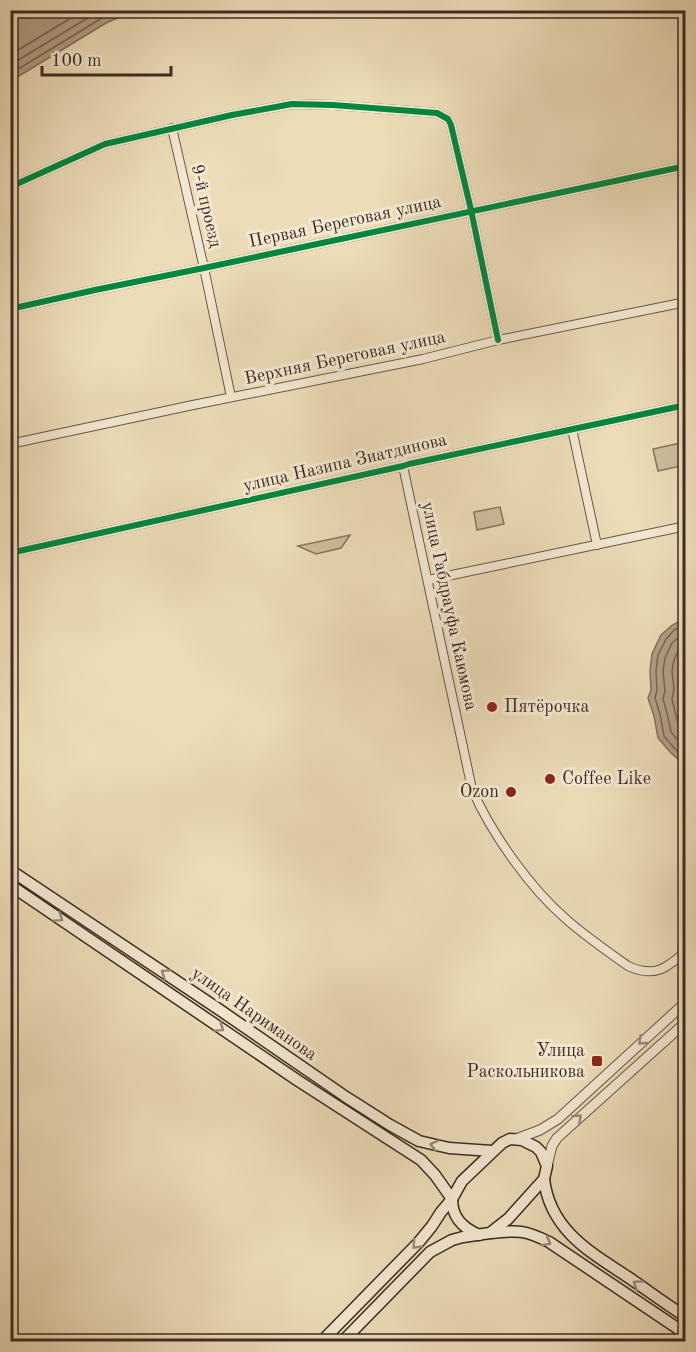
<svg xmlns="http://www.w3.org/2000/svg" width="696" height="1352" viewBox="0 0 696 1352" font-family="'Old Standard TT',serif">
  <rect width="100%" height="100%" fill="#ecdcb8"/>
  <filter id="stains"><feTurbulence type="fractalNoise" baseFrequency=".00333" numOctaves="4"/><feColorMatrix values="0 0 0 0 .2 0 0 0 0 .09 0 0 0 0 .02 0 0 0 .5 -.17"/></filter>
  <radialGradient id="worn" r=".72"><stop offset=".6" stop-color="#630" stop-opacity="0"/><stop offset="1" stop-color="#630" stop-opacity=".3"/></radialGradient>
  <g fill="#cebe9e" stroke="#867460" stroke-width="1.5">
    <path d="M685,442V465L658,471L653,449Z"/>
    <path d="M500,507L504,524L477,530L474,512Z"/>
    <path d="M350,535L341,548L316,554L298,546Z"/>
  </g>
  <g fill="#b19f85" stroke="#83705d" stroke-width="1.5">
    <path d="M11,10H134V11L106,23L11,81Z"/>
    <path d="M685,618V760L678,759L671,753L658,738L654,716L648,698L651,690L650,671L652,654L661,635L671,626Z"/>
  </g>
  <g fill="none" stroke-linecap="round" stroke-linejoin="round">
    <g stroke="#786454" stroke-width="1.5">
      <path d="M10,55L84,10"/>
      <path d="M10,65L101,10"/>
      <path d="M10,74L102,18L119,10"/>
      <path d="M686,624L674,630L666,639L658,655L656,671L657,690L655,698L660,714L664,736L675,749L680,753L686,754"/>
      <path d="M686,633L679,637L672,643L665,658L663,671L665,691L663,699L667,713L671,732L680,743L686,746"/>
      <path d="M686,643L679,649L674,660L672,671L674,689L672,699L679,728L686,736"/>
    </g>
    <g stroke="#6a5648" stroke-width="10">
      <g id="minor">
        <path d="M172,128L204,268L231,397"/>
        <path d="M10,187L105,144L232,115L292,104L333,105L437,113L448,119L451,125L471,210L498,340"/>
        <path d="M10,309L95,290L204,268L686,166"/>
        <path d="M572,429L597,545"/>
        <path d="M10,444L193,405L423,359L498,340L686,302"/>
        <path d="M403,466L472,789C491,833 530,888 566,919C585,936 607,951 628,966C654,978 666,969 686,951"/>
        <path d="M10,553L403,466L409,464L686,405"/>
        <path d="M428,580L686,526"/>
      </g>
    </g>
    <g stroke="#6a5648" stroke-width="11">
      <g id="tertiary">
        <path d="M516,1139L540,1130L558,1119L686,1002"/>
        <path d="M547,1166L552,1146L557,1138L686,1022"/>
      </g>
    </g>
    <g stroke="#3e2a22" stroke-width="13">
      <g id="secondary">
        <path d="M10,870L214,1006L346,1097L390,1125L419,1141L449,1148L492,1151"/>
        <path d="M10,885L297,1080L421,1160L435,1175L452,1199"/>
        <path d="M544,1179C550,1230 590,1252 628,1277C647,1290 666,1304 686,1317"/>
        <path d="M452,1199C452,1218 463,1228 479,1235"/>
        <path d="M491,1233C518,1230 525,1230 549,1242L686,1334"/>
        <path d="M321,1342L418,1243L432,1226L441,1212L452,1199L462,1181L502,1143L510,1139L522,1140L536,1147L541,1152L547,1166L544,1179L508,1219L490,1233L463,1237L452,1240L430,1252L342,1342"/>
      </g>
    </g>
    <use href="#minor" stroke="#f3e8d1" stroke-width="8"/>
    <use href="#tertiary" stroke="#f3e8d1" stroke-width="9"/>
    <use href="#secondary" stroke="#f3e8d1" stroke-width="10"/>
    <g stroke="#f3e8d1" stroke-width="10">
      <g id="cycleway">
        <path d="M10,187L105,144L232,115L292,104L333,105L437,113L448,119L451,125L471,210L498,340"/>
        <path d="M10,309L95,290L204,268L686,166"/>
        <path d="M10,553L403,466L409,464L686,405"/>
      </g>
    </g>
    <use href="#cycleway" stroke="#00873e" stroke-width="6"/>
  </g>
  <defs><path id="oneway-chevron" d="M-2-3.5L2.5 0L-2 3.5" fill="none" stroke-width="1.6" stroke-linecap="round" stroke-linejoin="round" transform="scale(1.5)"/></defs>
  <g stroke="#98897a">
    <use href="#oneway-chevron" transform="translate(59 918) rotate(35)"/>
    <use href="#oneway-chevron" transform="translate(165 973) rotate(-146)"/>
    <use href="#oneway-chevron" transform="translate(220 1028) rotate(34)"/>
    <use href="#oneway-chevron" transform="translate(642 1041) rotate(138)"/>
    <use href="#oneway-chevron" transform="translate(578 1118) rotate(-42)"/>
    <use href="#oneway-chevron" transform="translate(434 1145) rotate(-166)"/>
    <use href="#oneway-chevron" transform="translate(547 1242) rotate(29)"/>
    <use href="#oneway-chevron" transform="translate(416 1245) rotate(133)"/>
    <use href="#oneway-chevron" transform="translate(637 1284) rotate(-146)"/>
  </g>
  <g fill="#8f2418" stroke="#f3e8d1" stroke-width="2">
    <circle cx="492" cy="707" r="6"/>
    <circle cx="550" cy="779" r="6"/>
    <circle cx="511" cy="792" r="6"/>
    <rect x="591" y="1055" width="12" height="12" rx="3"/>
  </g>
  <g text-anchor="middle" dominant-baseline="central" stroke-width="6" stroke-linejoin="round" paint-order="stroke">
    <g font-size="18" fill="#3e2a22" stroke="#f3e8d1">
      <text transform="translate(206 206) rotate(77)">9-й проезд</text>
      <text transform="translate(345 222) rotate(-12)">Первая Береговая улица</text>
      <text transform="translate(345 358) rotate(-12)">Верхняя Береговая улица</text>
      <text transform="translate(345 463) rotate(-13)">улица Назипа Зиатдинова</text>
      <text transform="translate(449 606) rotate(78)">улица Габдрауфа Каюмова</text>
      <text transform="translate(254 1014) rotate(35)">улица Нариманова</text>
    </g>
    <g font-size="18" fill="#3e2a22" stroke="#f3e8d1" text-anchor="start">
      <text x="504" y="707">Пятёрочка</text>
      <text x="562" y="779">Coffee Like</text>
      <text x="499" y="792" text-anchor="end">Ozon</text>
      <text x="585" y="1051" text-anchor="end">Улица<tspan x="585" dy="21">Раскольникова</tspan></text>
    </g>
  </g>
  <rect width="696" height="1352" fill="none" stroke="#ecdcb8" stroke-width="36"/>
  <rect x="12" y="12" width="672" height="1328" fill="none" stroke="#3e2a22" stroke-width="3"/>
  <rect x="18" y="18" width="660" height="1316" fill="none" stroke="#3e2a22" stroke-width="1.5"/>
  <path d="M42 66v9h129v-9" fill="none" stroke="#3e2a22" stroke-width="3"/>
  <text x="51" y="66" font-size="18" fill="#3e2a22" stroke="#f3e8d1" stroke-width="4.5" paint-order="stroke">100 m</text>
  <rect width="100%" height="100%" filter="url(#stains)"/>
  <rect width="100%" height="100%" fill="url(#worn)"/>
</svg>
